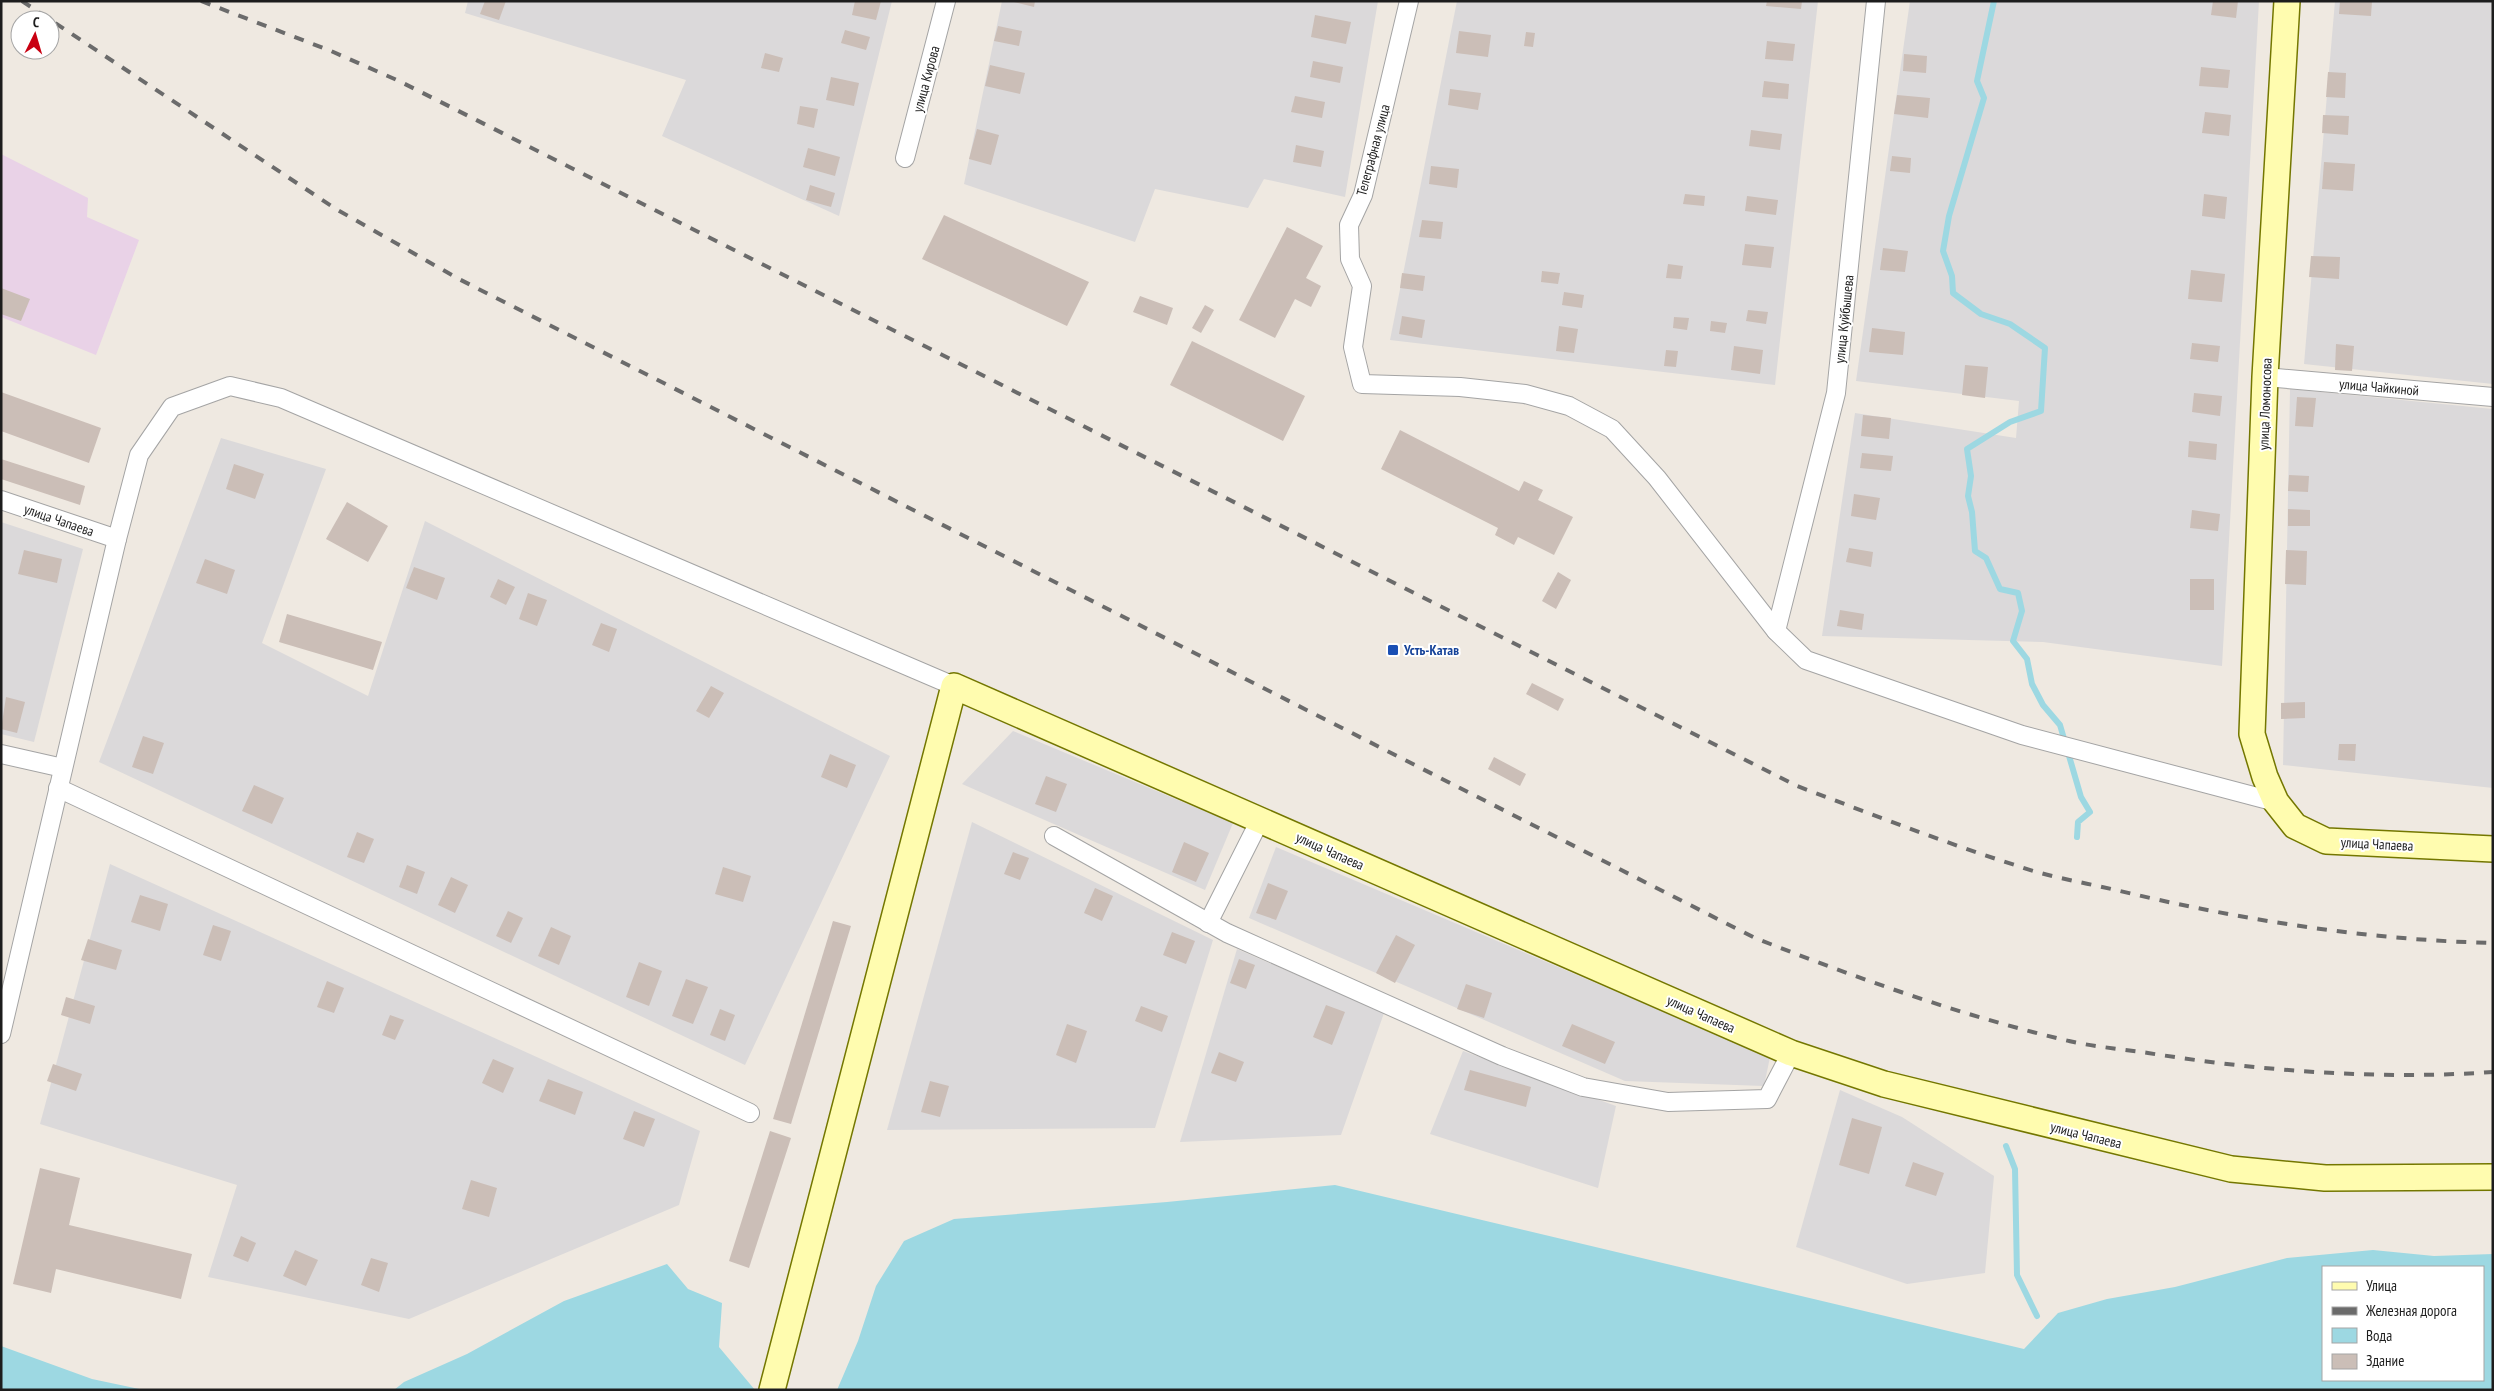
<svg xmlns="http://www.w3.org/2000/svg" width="2494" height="1391" viewBox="0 0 2494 1391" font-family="'PT Sans Narrow',sans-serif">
  <rect width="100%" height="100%" fill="#efe9e1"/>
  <g fill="#dbd9da">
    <path d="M468,1H892L839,216L662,136L686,80L465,13Z"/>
    <path d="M1002,1H1378L1345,197L1264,179L1248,208L1155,189L1135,242L964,184Z"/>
    <path d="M1457,1H1818L1775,385L1390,340Z"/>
    <path d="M1910,1H2259L2222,666L2043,642L1822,636L1855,413L2016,438L2019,401L1856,381Z"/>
    <path d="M2335,1H2493V384L2304,364Z"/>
    <path d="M2290,389L2493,409V788L2283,765Z"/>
    <path d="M221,438L326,469L262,643L368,696L425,521L890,756L745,1065L99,762Z"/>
    <path d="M1,522L83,549L34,742L1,734Z"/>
    <path d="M1013,731L1233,823L1205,890L962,784Z"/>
    <path d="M972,822L1213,940L1155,1128L887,1130Z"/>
    <path d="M1276,847L1770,1057L1764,1086L1625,1081L1249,918Z"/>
    <path d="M110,864L700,1131L679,1205L409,1319L208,1277L237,1185L40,1124Z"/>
    <path d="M1237,949L1384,1013L1341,1135L1180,1142Z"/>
    <path d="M1463,1051L1616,1106L1598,1188L1430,1134Z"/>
    <path d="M1840,1090L1902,1117L1994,1176L1985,1273L1907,1284L1796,1247Z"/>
  </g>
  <path fill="#e9d2e7" d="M1,154L88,198L87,217L139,240L96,355L1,317Z"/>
  <g fill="#9dd8e2" fill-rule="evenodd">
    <path d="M1335,1185L2024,1349L2058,1313L2107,1299L2175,1287L2287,1258L2373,1250L2434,1256L2493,1254V1390H837L858,1341L876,1286L904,1241L954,1219L1167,1202ZM2323,1267H2483V1380H2323Z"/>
    <path d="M667,1264L688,1289L722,1303L719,1347L755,1390H394L404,1382L467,1354L564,1301Z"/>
    <path d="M1,1346L92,1379L144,1390H1Z"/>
  </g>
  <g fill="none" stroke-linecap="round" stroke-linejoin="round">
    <g stroke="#9dd8e2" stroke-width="6">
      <path d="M1994,1L1977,81L1984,98L1949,216L1943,251L1952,276L1953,293L1981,314L2010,324L2045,348L2041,411L2010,422L1967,449L1971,476L1968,496L1972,512L1975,551L1986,558L2000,589L2018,593L2022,611L2013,641L2027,659L2032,684L2043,705L2060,725L2081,797L2090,812L2078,822L2077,837"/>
      <path d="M2006,1146L2015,1169L2017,1275L2037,1316"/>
    </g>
  </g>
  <g fill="#cbbeb7">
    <path d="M485,1H506L499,20L480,14Z"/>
    <path d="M855,1H881L876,20L852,15Z"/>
    <path d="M1010,1H1035L1034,7Z"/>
    <path d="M1767,1H1802L1801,9L1766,6Z"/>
    <path d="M2213,1H2238L2236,18L2211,15Z"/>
    <path d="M2340,1H2372L2371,16L2339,14Z"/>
    <path d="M1315,15L1351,22L1346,44L1311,37Z"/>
    <path d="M998,26L1022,31L1019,46L994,41Z"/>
    <path d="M845,30L870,37L866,50L841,43Z"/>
    <path d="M1459,31L1491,35L1488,57L1456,53Z"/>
    <path d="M1526,32L1535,33L1533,47L1524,46Z"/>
    <path d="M1767,41L1795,44L1793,61L1765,59Z"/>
    <path d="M765,53L783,58L779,72L761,68Z"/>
    <path d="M1904,54L1927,56L1926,73L1903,71Z"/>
    <path d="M1313,61L1343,67L1340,83L1310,77Z"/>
    <path d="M990,65L1025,73L1020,94L985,86Z"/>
    <path d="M2201,67L2230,70L2228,88L2199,86Z"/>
    <path d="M2328,72L2346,73L2345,98L2326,97Z"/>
    <path d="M831,77L859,83L854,106L826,100Z"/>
    <path d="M1764,81L1789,84L1788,99L1762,97Z"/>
    <path d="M1450,89L1481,93L1478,110L1448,105Z"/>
    <path d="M1897,95L1930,98L1928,118L1894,114Z"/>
    <path d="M1295,96L1325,102L1322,118L1291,112Z"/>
    <path d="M800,106L818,109L814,128L797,124Z"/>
    <path d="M2205,112L2231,115L2229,136L2202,133Z"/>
    <path d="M2323,115L2349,116L2348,135L2322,133Z"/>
    <path d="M977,129L999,135L991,165L969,159Z"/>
    <path d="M1751,130L1782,134L1780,150L1749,146Z"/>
    <path d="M1296,145L1324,151L1321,167L1293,162Z"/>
    <path d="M808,148L840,157L835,176L803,167Z"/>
    <path d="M1892,156L1911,158L1910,173L1890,171Z"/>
    <path d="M2324,162L2355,164L2353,191L2322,189Z"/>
    <path d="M1431,166L1459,169L1457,188L1429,184Z"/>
    <path d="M810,185L835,193L831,207L806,200Z"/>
    <path d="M1685,194L1705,196L1704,206L1683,204Z"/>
    <path d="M2204,194L2227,197L2225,219L2202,216Z"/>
    <path d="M1747,196L1778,200L1776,215L1745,211Z"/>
    <path d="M944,215L1089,282L1067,326L922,259Z"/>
    <path d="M1422,220L1443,222L1441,239L1419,237Z"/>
    <path d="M1287,227L1323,246L1306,278L1321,286L1311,307L1295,299L1275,338L1239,320Z"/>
    <path d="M1745,244L1774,247L1771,268L1742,265Z"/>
    <path d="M1883,248L1908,251L1905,272L1880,270Z"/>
    <path d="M2311,256L2340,257L2339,279L2309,277Z"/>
    <path d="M1668,264L1683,266L1681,279L1666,278Z"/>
    <path d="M2191,270L2225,274L2222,302L2188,299Z"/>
    <path d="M1542,271L1560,273L1558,284L1541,282Z"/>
    <path d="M1402,273L1425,276L1423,291L1400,288Z"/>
    <path d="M1,288L30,299L21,321L1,314Z"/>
    <path d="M1564,292L1584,295L1582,308L1562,305Z"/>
    <path d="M1140,296L1173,308L1167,325L1133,312Z"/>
    <path d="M1205,305L1214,310L1201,333L1192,328Z"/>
    <path d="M1748,310L1768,312L1766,324L1746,321Z"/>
    <path d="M1402,316L1425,320L1422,338L1399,334Z"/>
    <path d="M1674,317L1689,318L1687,330L1673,328Z"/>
    <path d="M1711,321L1727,323L1725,333L1710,331Z"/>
    <path d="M1559,326L1578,329L1574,353L1556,351Z"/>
    <path d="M1872,328L1905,332L1903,355L1869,352Z"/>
    <path d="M1192,341L1305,396L1283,441L1170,385Z"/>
    <path d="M2192,343L2220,346L2218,362L2190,359Z"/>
    <path d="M2336,344L2354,346L2352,371L2335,370Z"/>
    <path d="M1734,346L1763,350L1760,374L1731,370Z"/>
    <path d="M1666,350L1678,351L1676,367L1664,366Z"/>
    <path d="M1965,365L1988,367L1985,398L1962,395Z"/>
    <path d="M1,392L101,428L89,463L1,431Z"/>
    <path d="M2194,393L2222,396L2220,416L2192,412Z"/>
    <path d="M2297,397L2316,398L2313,427L2295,426Z"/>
    <path d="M1863,415L1891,418L1889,439L1861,436Z"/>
    <path d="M1400,430L1519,491L1524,481L1543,490L1538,500L1573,517L1554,555L1518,537L1514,545L1495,535L1498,528L1381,469Z"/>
    <path d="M2189,441L2217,444L2216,460L2188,457Z"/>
    <path d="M1862,453L1893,456L1891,471L1860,468Z"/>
    <path d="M1,459L85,486L80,505L1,479Z"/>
    <path d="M234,464L264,474L255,499L226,489Z"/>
    <path d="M2289,475L2309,476L2308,492L2288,491Z"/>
    <path d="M1854,494L1880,498L1876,520L1851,516Z"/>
    <path d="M347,502L388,526L368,562L326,539Z"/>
    <path d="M2288,509L2310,510V526H2288Z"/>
    <path d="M2192,510L2220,514L2218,531L2190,528Z"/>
    <path d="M1849,548L1873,552L1871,567L1846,562Z"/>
    <path d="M24,550L62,559L57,583L18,574Z"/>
    <path d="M2286,550L2307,551L2306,585L2285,584Z"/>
    <path d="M205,559L235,570L227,594L196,583Z"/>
    <path d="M414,567L445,578L437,600L406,588Z"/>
    <path d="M1558,572L1571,580L1556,609L1542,601Z"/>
    <path d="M498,579L515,587L506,605L490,597Z"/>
    <rect x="2190" y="579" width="24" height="31"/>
    <path d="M528,593L547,600L537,626L519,619Z"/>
    <path d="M1840,610L1864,614L1862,630L1837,626Z"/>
    <path d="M287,614L382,642L373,670L279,642Z"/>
    <path d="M601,623L617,629L609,652L592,645Z"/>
    <path d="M1532,683L1564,699L1558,711L1526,694Z"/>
    <path d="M711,686L724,693L709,718L696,711Z"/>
    <path d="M6,697L25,702L17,733L1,729Z"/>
    <path d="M2305,702V718L2281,719V703Z"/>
    <path d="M143,736L164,743L153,774L132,767Z"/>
    <path d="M2339,744H2356L2355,761L2338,760Z"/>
    <path d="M830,754L856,765L847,788L821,777Z"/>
    <path d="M1494,757L1526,774L1520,786L1488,769Z"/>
    <path d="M1046,776L1067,784L1056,812L1035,804Z"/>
    <path d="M254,785L284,798L272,824L242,811Z"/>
    <path d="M357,832L374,839L364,863L347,857Z"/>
    <path d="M1184,842L1209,853L1196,882L1172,872Z"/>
    <path d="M1013,852L1029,858L1020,880L1004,874Z"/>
    <path d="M407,865L425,872L417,894L399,887Z"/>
    <path d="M723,867L751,876L743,902L715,894Z"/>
    <path d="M451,877L468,885L455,913L438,905Z"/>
    <path d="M1268,883L1288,891L1276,920L1256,913Z"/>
    <path d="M1095,888L1113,896L1102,921L1084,913Z"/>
    <path d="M140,895L168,904L160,931L131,922Z"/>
    <path d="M508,911L523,918L511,943L496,936Z"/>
    <path d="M833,921L851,926L791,1124L773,1119Z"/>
    <path d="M213,925L231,931L221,961L203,955Z"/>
    <path d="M551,927L571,936L559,965L538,956Z"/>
    <path d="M1172,932L1195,941L1186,964L1163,955Z"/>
    <path d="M1396,935L1415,945L1395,983L1376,973Z"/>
    <path d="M88,939L122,950L116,970L81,960Z"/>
    <path d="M1239,959L1255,965L1246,989L1230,983Z"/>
    <path d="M639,962L662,971L649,1006L626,997Z"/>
    <path d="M686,979L708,987L693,1024L672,1016Z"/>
    <path d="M327,981L344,988L334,1013L317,1007Z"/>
    <path d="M1466,984L1492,993L1484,1018L1457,1009Z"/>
    <path d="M66,997L95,1006L90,1024L61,1015Z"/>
    <path d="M1326,1005L1345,1012L1332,1045L1313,1037Z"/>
    <path d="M1141,1006L1168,1016L1162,1032L1135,1021Z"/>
    <path d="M720,1009L735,1015L725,1041L710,1035Z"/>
    <path d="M390,1015L404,1020L395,1040L382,1035Z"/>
    <path d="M1067,1024L1087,1031L1076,1063L1056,1055Z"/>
    <path d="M1572,1024L1615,1042L1605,1064L1562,1046Z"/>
    <path d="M1219,1052L1244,1062L1236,1082L1211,1073Z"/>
    <path d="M493,1059L514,1068L503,1093L482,1083Z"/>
    <path d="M53,1064L82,1074L76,1091L47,1081Z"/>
    <path d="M1470,1070L1531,1087L1526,1107L1464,1090Z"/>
    <path d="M548,1079L583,1092L575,1115L539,1101Z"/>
    <path d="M930,1081L949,1086L940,1117L921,1112Z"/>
    <path d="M634,1111L655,1119L644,1147L623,1139Z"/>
    <path d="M1852,1118L1882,1127L1869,1174L1839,1165Z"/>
    <path d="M770,1131L791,1138L749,1268L729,1261Z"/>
    <path d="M1913,1162L1944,1173L1936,1196L1905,1186Z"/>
    <path d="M40,1168L80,1178L69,1225L192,1254L181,1299L56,1269L51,1293L13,1284Z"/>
    <path d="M471,1180L497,1188L489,1217L462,1209Z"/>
    <path d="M241,1236L256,1243L248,1262L233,1256Z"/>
    <path d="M295,1250L318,1260L306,1286L283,1276Z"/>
    <path d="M371,1258L388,1263L379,1292L361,1285Z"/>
  </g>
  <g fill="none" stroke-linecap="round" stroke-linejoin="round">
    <g stroke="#a4a4a4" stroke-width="20">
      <g id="street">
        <path d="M1409,1L1363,195L1349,225L1350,259L1362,286L1353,347L1362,384L1460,387L1525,394L1569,406L1612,429L1657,478L1776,631L1806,660L2022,735L2276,802"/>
        <path d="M905,158L946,1"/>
        <path d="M2265,377L2493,397"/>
        <path d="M1,500L117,539"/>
        <path d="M1776,631L1836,393L1876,1"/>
        <path d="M1,754L63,768"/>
        <path d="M58,788L750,1113"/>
        <path d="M1054,836L1227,933L1502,1056L1583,1087L1668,1102L1767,1099L1791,1053"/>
        <path d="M1208,923L1260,820"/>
        <path d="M1,1034L117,539L139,455L172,407L230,386L281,398L954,686"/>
      </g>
    </g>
    <g stroke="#747700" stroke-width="28">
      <g id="secondary">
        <path d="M2287,1L2265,377L2252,734L2265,777L2276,802L2295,826L2326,841L2493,849"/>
        <path d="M772,1390L954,686L1791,1053L1884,1084L2231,1169L2325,1178L2493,1177"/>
      </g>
    </g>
    <use href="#street" stroke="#fff" stroke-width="18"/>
    <use href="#secondary" stroke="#fffcaf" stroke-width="25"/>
    <g stroke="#6b6b6b" stroke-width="4" stroke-dasharray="10 10" stroke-linecap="butt">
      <path d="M22,1L336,209L457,278L1755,938C1857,978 1962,1016 2069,1041C2095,1047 2122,1049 2148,1053C2261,1071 2378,1080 2493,1072"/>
      <path d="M201,1L331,51L399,81L1797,786C1871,814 1945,843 2021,867C2053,878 2087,883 2120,891C2242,920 2367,940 2493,943"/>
    </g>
  </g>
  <rect fill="#1a4fb4" stroke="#fff" stroke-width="2" x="1387" y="644" width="12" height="12" rx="2.5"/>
  <g text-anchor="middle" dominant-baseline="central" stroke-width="4" stroke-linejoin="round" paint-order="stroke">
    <g font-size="14" fill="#1d1d1d" stroke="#fff">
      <text transform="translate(926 79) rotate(-75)">улица Кирова</text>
      <text transform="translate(1373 150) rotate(-75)">Телеграфная улица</text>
      <text transform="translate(1844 319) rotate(-84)">улица Куйбышева</text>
      <text transform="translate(2379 387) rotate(5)">улица Чайкиной</text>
      <text transform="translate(2265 404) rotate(-88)">улица Ломоносова</text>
      <text transform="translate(59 520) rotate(19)">улица Чапаева</text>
      <text transform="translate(2377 844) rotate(3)">улица Чапаева</text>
      <text transform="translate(1330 851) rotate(24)">улица Чапаева</text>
      <text transform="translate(1701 1014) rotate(24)">улица Чапаева</text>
      <text transform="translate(2086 1135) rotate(14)">улица Чапаева</text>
    </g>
    <g font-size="14" font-weight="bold" fill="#164399" stroke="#fff" text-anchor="start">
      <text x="1404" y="650">Усть-Катав</text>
    </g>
  </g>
  <rect width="2494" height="1391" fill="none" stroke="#1d1d1d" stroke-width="5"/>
  <rect x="2322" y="1266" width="162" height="115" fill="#ffffff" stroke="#a5a5a5"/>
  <rect x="2332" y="1282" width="25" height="8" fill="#fffcaf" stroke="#a5a5a5"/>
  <text x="2366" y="1291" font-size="15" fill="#1d1d1d">Улица</text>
  <rect x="2332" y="1307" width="25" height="8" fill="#6b6b6b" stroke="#a5a5a5"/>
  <text x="2366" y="1316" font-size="15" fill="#1d1d1d">Железная дорога</text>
  <rect x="2332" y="1328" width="25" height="15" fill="#9dd8e2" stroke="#a5a5a5"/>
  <text x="2366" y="1341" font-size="15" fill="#1d1d1d">Вода</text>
  <rect x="2332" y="1354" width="25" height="15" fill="#cbbeb7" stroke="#a5a5a5"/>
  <text x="2366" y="1366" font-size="15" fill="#1d1d1d">Здание</text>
  <g transform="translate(35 35) rotate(5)"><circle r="24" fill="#ffffff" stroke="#a5a5a5"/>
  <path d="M0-4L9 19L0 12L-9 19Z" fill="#c90011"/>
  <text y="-8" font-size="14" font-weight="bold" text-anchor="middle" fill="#1d1d1d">С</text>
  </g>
</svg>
